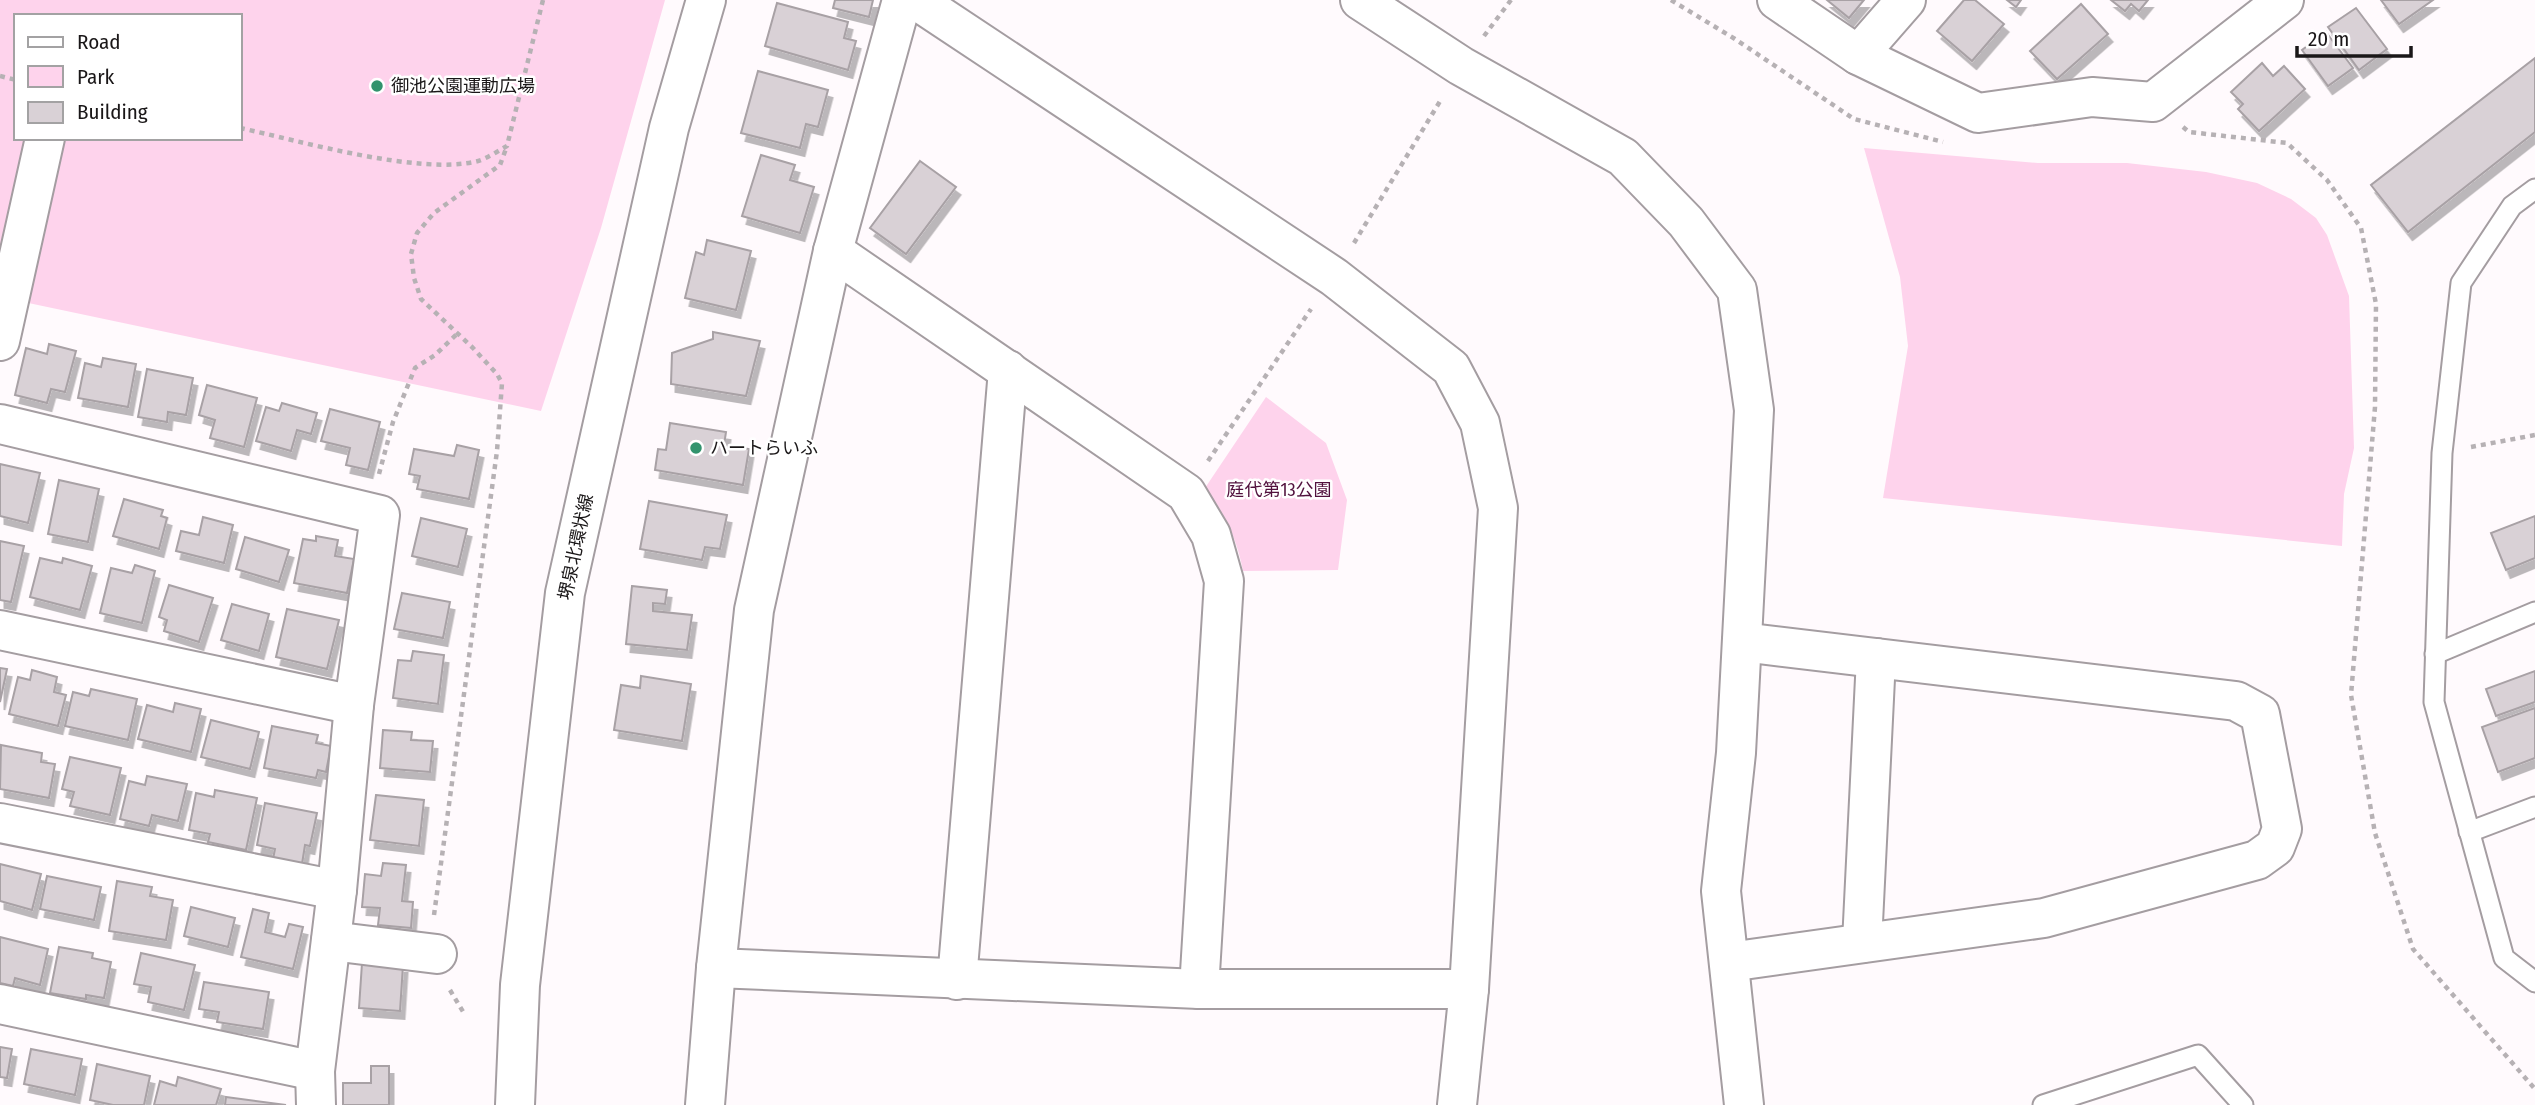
<svg xmlns="http://www.w3.org/2000/svg" width="2535" height="1105" viewBox="0 0 2535 1105" font-family="'Fira Sans Condensed','Noto Sans JP',sans-serif">
  <defs>
    <filter id="shadow"><feDropShadow dx="4.5" dy="8" stdDeviation="0" flood-color="#0004"/></filter>
  </defs>
  <rect width="100%" height="100%" fill="#fffafd"/>
  <g fill="#fed3ec" fill-rule="evenodd">
    <path d="M0,0H665L601,228L541,411L0,297ZM16,16H240V138H16Z"/>
    <path d="M1864,148L2038,163H2127L2206,172L2257,183L2291,199L2316,218L2327,235L2349,296L2354,448L2344,494L2342,546L1883,498L1908,346L1900,277Z"/>
    <path d="M1266,397L1326,443L1347,500L1338,570L1243,571C1237,539 1225,514 1205,488Z"/>
  </g>
  <g fill="#d9d1d6" stroke="#a8a1a5" stroke-width="2" filter="url(#shadow)">
    <path d="M835,0H873L869,17L833,8Z"/>
    <path d="M1827,0H1864L1849,18Z"/>
    <path d="M1964,0H1975L2004,24L1972,61L1937,31Z"/>
    <path d="M2007,0H2021L2016,7Z"/>
    <path d="M2111,0H2148L2139,11L2131,4L2125,11Z"/>
    <path d="M2381,0H2433L2399,24Z"/>
    <path d="M777,3L848,22L844,38L856,41L848,70L765,46Z"/>
    <path d="M2081,4L2108,34L2057,79L2030,51Z"/>
    <path d="M2356,8L2387,49L2359,70L2328,27Z"/>
    <path d="M2326,32L2353,68L2328,86L2302,50Z"/>
    <path d="M2535,58V132L2408,232L2371,185Z"/>
    <path d="M2262,63L2273,76L2284,66L2305,89L2259,131L2238,109L2243,104L2231,92Z"/>
    <path d="M758,71L828,90L818,127L806,124L800,148L741,133Z"/>
    <path d="M761,155L795,165L790,180L814,187L800,233L742,216Z"/>
    <path d="M920,161L956,187L906,254L870,228Z"/>
    <path d="M707,240L751,251L736,310L685,298L696,252L704,255Z"/>
    <path d="M713,332L760,341L746,396L671,384L672,353L713,339Z"/>
    <path d="M49,344L76,351L65,392L51,389L47,403L15,395L26,348L47,354Z"/>
    <path d="M103,358L136,364L128,407L78,398L85,363L101,367Z"/>
    <path d="M147,369L193,378L186,415L168,412L167,422L138,417Z"/>
    <path d="M207,385L257,398L244,447L210,438L215,420L199,415Z"/>
    <path d="M282,403L317,413L311,434L297,430L291,451L256,441L266,407L279,411Z"/>
    <path d="M330,409L380,422L368,470L346,465L350,448L321,441Z"/>
    <path d="M670,423L726,432L724,445L749,449L743,485L655,470L658,449L666,450Z"/>
    <path d="M457,445L479,450L469,499L417,489L420,476L409,474L414,449L454,456Z"/>
    <path d="M0,464L40,473L28,523L0,516Z"/>
    <path d="M59,480L99,489L88,542L48,534Z"/>
    <path d="M124,499L163,510L161,516L167,518L159,549L113,536Z"/>
    <path d="M649,501L727,515L720,549L705,547L702,560L640,549Z"/>
    <path d="M2535,516V558L2506,570L2491,533Z"/>
    <path d="M203,517L233,525L224,563L176,551L181,531L199,535Z"/>
    <path d="M421,518L467,529L458,567L412,556Z"/>
    <path d="M316,536L338,540L335,556L354,559L347,593L294,583L303,539L316,541Z"/>
    <path d="M245,537L289,550L279,582L236,569Z"/>
    <path d="M0,541L24,546L11,602L0,600Z"/>
    <path d="M40,558L62,563L63,558L92,566L80,610L30,597Z"/>
    <path d="M135,565L155,571L142,623L100,613L111,568L132,573Z"/>
    <path d="M169,585L213,598L199,642L164,631L167,620L159,617Z"/>
    <path d="M632,586L667,590L665,604L653,603V611L692,615L687,650L626,644Z"/>
    <path d="M402,593L450,602L443,638L394,629Z"/>
    <path d="M232,604L269,614L259,651L221,640Z"/>
    <path d="M287,609L339,620L327,669L276,657Z"/>
    <path d="M413,651L444,655L438,704L393,698L398,660L411,661Z"/>
    <path d="M0,668L7,669L0,702Z"/>
    <path d="M32,670L57,677L54,692L66,695L58,726L9,714L18,677L30,680Z"/>
    <path d="M2535,671V702L2496,716L2486,689Z"/>
    <path d="M641,676L691,684L682,741L614,730L621,685L640,688Z"/>
    <path d="M91,689L137,699L128,740L65,726L73,692L89,696Z"/>
    <path d="M175,703L201,709L191,752L138,739L147,705L173,712Z"/>
    <path d="M2535,708V758L2498,772L2482,727Z"/>
    <path d="M211,720L259,732L250,769L201,757Z"/>
    <path d="M272,726L318,735L316,743L331,746L326,772L318,770L316,778L264,768Z"/>
    <path d="M383,730L412,732L411,740L433,741L430,772L380,768Z"/>
    <path d="M1,745L42,753L41,762L55,764L49,798L0,789Z"/>
    <path d="M70,757L121,768L110,815L70,806L74,792L62,789Z"/>
    <path d="M147,776L187,784L178,821L152,815L149,826L120,819L129,781L145,785Z"/>
    <path d="M215,790L257,798L246,850L208,842L210,834L189,830L196,793L214,797Z"/>
    <path d="M376,795L424,800L419,846L370,840Z"/>
    <path d="M265,803L317,813L310,846L305,845L302,864L273,859L275,849L257,845Z"/>
    <path d="M383,863L406,865L402,901L413,902L411,928L378,925L380,908L362,907L365,874L381,876Z"/>
    <path d="M0,864L41,874L32,910L0,901Z"/>
    <path d="M47,876L101,887L94,920L40,909Z"/>
    <path d="M117,881L152,887L150,896L173,900L166,940L109,931Z"/>
    <path d="M191,907L235,918L228,947L184,936Z"/>
    <path d="M253,909L269,913L265,932L285,937L289,924L303,927L293,969L241,957Z"/>
    <path d="M0,937L48,949L40,985L15,978L13,986L0,983Z"/>
    <path d="M59,947L93,953L92,958L111,962L104,998L86,995V999L50,993Z"/>
    <path d="M141,953L195,965L184,1010L148,1002L151,987L134,984Z"/>
    <path d="M362,963L403,965L400,1011L359,1008Z"/>
    <path d="M204,982L269,992L263,1029L217,1022L219,1012L199,1009Z"/>
    <path d="M0,1047L12,1049L7,1078L0,1077Z"/>
    <path d="M31,1049L82,1059L75,1095L24,1084Z"/>
    <path d="M97,1064L150,1076L144,1105H113L90,1100Z"/>
    <path d="M371,1066H389V1105H343V1083H371Z"/>
    <path d="M178,1077L221,1089L216,1105H154L160,1081L176,1086Z"/>
    <path d="M226,1097L286,1105H225Z"/>
  </g>
  <g fill="none" stroke-linecap="round" stroke-linejoin="round">
    <g stroke="#a49da1" stroke-width="23">
      <g id="lane">
        <path d="M2535,189L2512,206L2461,283L2442,453L2434,702L2504,958L2535,982"/>
        <path d="M2435,654L2535,612"/>
        <path d="M2469,832L2535,807"/>
        <path d="M2043,1105L2198,1055L2243,1105"/>
      </g>
    </g>
    <g stroke="#a49da1" stroke-width="42">
      <g id="street">
        <path d="M916,0L1334,277L1451,368L1480,423L1498,508L1469,989L1457,1105"/>
        <path d="M1360,0L1461,66L1623,157L1686,222L1737,290L1754,410L1736,753L1721,891L1744,1105"/>
        <path d="M1777,0L1858,55L1978,113L2092,97L2153,102L2284,0"/>
        <path d="M1858,55L1906,0"/>
        <path d="M833,251L1186,493L1211,535L1224,581L1199,989"/>
        <path d="M0,341L45,138"/>
        <path d="M0,630L354,705"/>
        <path d="M0,823L337,890"/>
        <path d="M331,941L437,954"/>
        <path d="M1862,943L1876,658"/>
        <path d="M1729,962L2044,918L2257,860L2275,847L2282,829L2260,714L2236,701L1742,642"/>
        <path d="M716,968L1199,989H1469"/>
        <path d="M957,980L1008,370"/>
        <path d="M0,1004L315,1071"/>
        <path d="M705,1105L716,968L754,610L833,251L902,0"/>
      </g>
    </g>
    <g stroke="#a49da1" stroke-width="42">
      <g id="secondary">
        <path d="M0,424L380,515L354,705L337,890L315,1071L316,1105"/>
        <path d="M515,1105L520,985L565,593L669,128L706,0"/>
      </g>
    </g>
    <g stroke="#b6b1b4" stroke-width="4.5" stroke-dasharray="5 5" stroke-linecap="butt">
      <path d="M1671,0L1735,39L1854,119L1943,142"/>
      <path d="M1484,36L1511,0"/>
      <path d="M0,76L16,80"/>
      <path d="M2183,127L2189,132L2287,143L2327,180L2361,228L2376,304L2375,407L2351,695L2375,833L2413,949L2535,1089"/>
      <path d="M240,128C301,141 420,176 478,161C488,158 498,151 507,146L543,0"/>
      <path d="M1354,243L1442,98"/>
      <path d="M2471,447L2535,435"/>
      <path d="M1208,461L1311,309"/>
      <path d="M379,474L393,422L415,368L435,355L457,334"/>
      <path d="M434,915L497,451L502,383L497,374L472,347L421,299L414,278L411,254L417,233L434,213L500,165L507,146"/>
      <path d="M450,990L465,1015"/>
    </g>
    <use href="#lane" stroke="#fff" stroke-width="19"/>
    <use href="#street" stroke="#fff" stroke-width="38"/>
    <use href="#secondary" stroke="#fff" stroke-width="38"/>
  </g>
  <g fill="#32936d" stroke="#fff" stroke-width="2.5">
    <circle cx="377" cy="86" r="7"/>
    <circle cx="696" cy="448" r="7"/>
  </g>
  <g text-anchor="middle" dominant-baseline="central" stroke-width="5" stroke-linejoin="round" paint-order="stroke">
    <g font-size="18" fill="#1a1718" stroke="#fff" text-anchor="start">
      <text x="391" y="86">御池公園運動広場</text>
      <text x="710" y="448">ハートらいふ</text>
    </g>
    <g font-size="18" fill="#51113d" stroke="#fff">
      <text x="1279" y="490">庭代第13公園</text>
    </g>
    <g font-size="18" fill="#1a1718" stroke="#fff">
      <text transform="translate(576 547) rotate(-78)">堺泉北環状線</text>
    </g>
  </g>
  <rect x="14" y="14" width="228" height="126" fill="#ffffff" stroke="#a3a2a3" stroke-width="2"/>
  <rect x="28" y="37" width="35" height="10" fill="#ffffff" stroke="#a3a2a3" stroke-width="2"/>
  <text x="77" y="49" font-size="21" fill="#1a1718">Road</text>
  <rect x="28" y="66" width="35" height="21" fill="#fed3ec" stroke="#a3a2a3" stroke-width="2"/>
  <text x="77" y="84" font-size="21" fill="#1a1718">Park</text>
  <rect x="28" y="102" width="35" height="21" fill="#d9d1d6" stroke="#a3a2a3" stroke-width="2"/>
  <text x="77" y="119" font-size="21" fill="#1a1718">Building</text>
  <path d="M2297 46v10h114v-10" fill="none" stroke="#1a1718" stroke-width="3.5"/>
  <text x="2308" y="46" font-size="21" fill="#1a1718" stroke="#ffffff" stroke-width="5" paint-order="stroke">20 m</text>
</svg>
